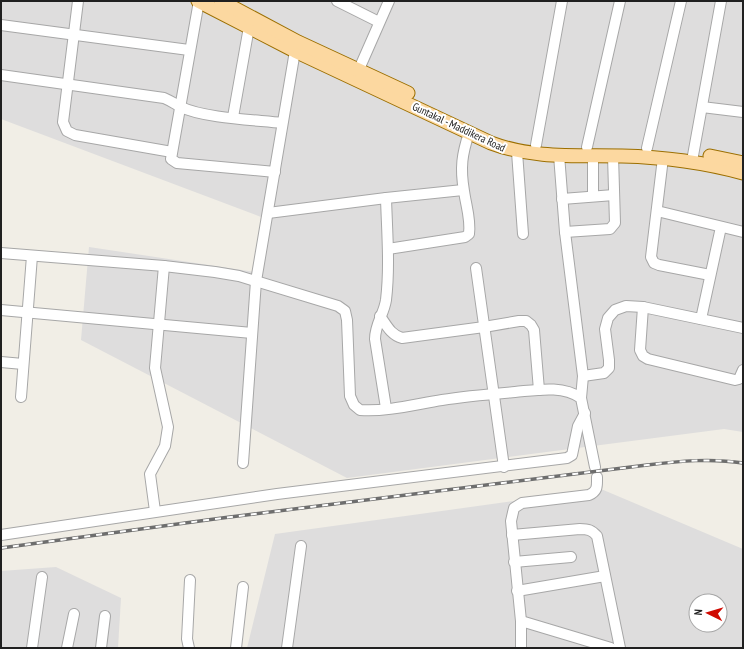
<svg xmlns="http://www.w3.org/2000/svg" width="744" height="649" viewBox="0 0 744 649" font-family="'PT Sans Narrow',sans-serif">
  <rect width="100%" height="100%" fill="#f1eee6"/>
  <g fill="#dedddd" fill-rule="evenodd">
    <path d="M1,1H743V432L724,429L347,478L81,340L89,247L255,272L261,217L1,119Z"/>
    <path d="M601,489L743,549V648H247L275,534ZM696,601H720V625H696Z"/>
    <path d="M56,567L121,598L118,648H1V571Z"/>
  </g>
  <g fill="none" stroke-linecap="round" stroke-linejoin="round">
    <g stroke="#a7a7a7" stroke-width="12">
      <g id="minor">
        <path d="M78,1L63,122L67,131L75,135L172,152"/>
        <path d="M199,1L171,159L177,163L275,172"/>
        <path d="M337,1L379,22"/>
        <path d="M1,25L189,50"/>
        <path d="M1,75L164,98C171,101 175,104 181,107C203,118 256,120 282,123"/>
        <path d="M356,76L389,1"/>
        <path d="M702,107L743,112"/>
        <path d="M233,117L249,27"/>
        <path d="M536,145L562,1"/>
        <path d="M587,147L620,1"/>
        <path d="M647,148L681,1"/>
        <path d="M517,152L523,234"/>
        <path d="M559,155L565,232L583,376L581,398"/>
        <path d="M593,156V196"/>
        <path d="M663,158L651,257L654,263L659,265L710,275"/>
        <path d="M692,161L721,1"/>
        <path d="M386,198C387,232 390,266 386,300C384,314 375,324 375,339L386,408"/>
        <path d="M562,199L614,195"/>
        <path d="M657,211L743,232"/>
        <path d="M268,213L386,198L463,190"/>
        <path d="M565,232L610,229L615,223L613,156"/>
        <path d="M388,249L465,237L469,234C471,219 466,206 464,191C460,168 462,154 469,133"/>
        <path d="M1,253L164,266L215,272L239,276L338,306L345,311L347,320L350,396L354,405L360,410C387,412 416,404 442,400C466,396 491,394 515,392C537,390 562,385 581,398L595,467"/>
        <path d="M476,268L504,467"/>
        <path d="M643,307L640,350L643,356L648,359L735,380L739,379L743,370"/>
        <path d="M1,310L252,333"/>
        <path d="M380,316C387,326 391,335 402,338L484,327L519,321H526L531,325L534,330L539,390"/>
        <path d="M701,319L721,227"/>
        <path d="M1,362L23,364"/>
        <path d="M583,376L604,373L609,368V360L605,329L608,318L615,310L626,306L643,307L743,328"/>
        <path d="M21,397L32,256"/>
        <path d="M243,463L256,281L295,51"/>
        <path d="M155,511L150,474L165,446L168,427L155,368L164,266"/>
        <path d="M1,535L277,494L567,458L572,455L578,426L585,413"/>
        <path d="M512,535L580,529C588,529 592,530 597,536L620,648"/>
        <path d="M514,562L571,557"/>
        <path d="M517,591L605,576"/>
        <path d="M521,621L611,648"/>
        <path d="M32,648L42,577"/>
        <path d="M67,648L74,614"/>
        <path d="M101,648L105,616"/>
        <path d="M189,648L187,639L190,580"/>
        <path d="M236,648L243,587"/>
        <path d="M287,648L301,546"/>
        <path d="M521,648V621L511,521L514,508L522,503L589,495C598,491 597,486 597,477"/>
      </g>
    </g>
    <g stroke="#9c6f00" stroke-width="15">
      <g id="major">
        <path d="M198,1L295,51L491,143C533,159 578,155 622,156C663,157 703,162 743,173"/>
        <path d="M221,1L298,42L408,93"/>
        <path d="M710,156L743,163"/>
      </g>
    </g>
    <use href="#minor" stroke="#fff" stroke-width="10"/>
    <use href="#major" stroke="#fcd8a0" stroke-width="13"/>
    <g stroke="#6e6e6e" stroke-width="3.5">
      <path id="rail" d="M1,548L222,518L647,465C680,461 711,458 743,463"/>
    </g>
    <use href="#rail" stroke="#fff" stroke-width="2" stroke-dasharray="6" stroke-linecap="butt"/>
  </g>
  <g text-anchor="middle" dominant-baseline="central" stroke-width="4" stroke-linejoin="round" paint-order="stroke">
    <g font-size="11" fill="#202020" stroke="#fff">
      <text transform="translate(459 127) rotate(25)">Guntakal - Maddikera Road</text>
    </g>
  </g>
  <rect width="744" height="649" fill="none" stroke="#202020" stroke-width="4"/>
  <g transform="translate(708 613) rotate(275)"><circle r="19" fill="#ffffff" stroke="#a6a6a6"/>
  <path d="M0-3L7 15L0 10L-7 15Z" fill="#d00900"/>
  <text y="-6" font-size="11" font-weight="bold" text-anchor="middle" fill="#202020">N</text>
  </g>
</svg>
